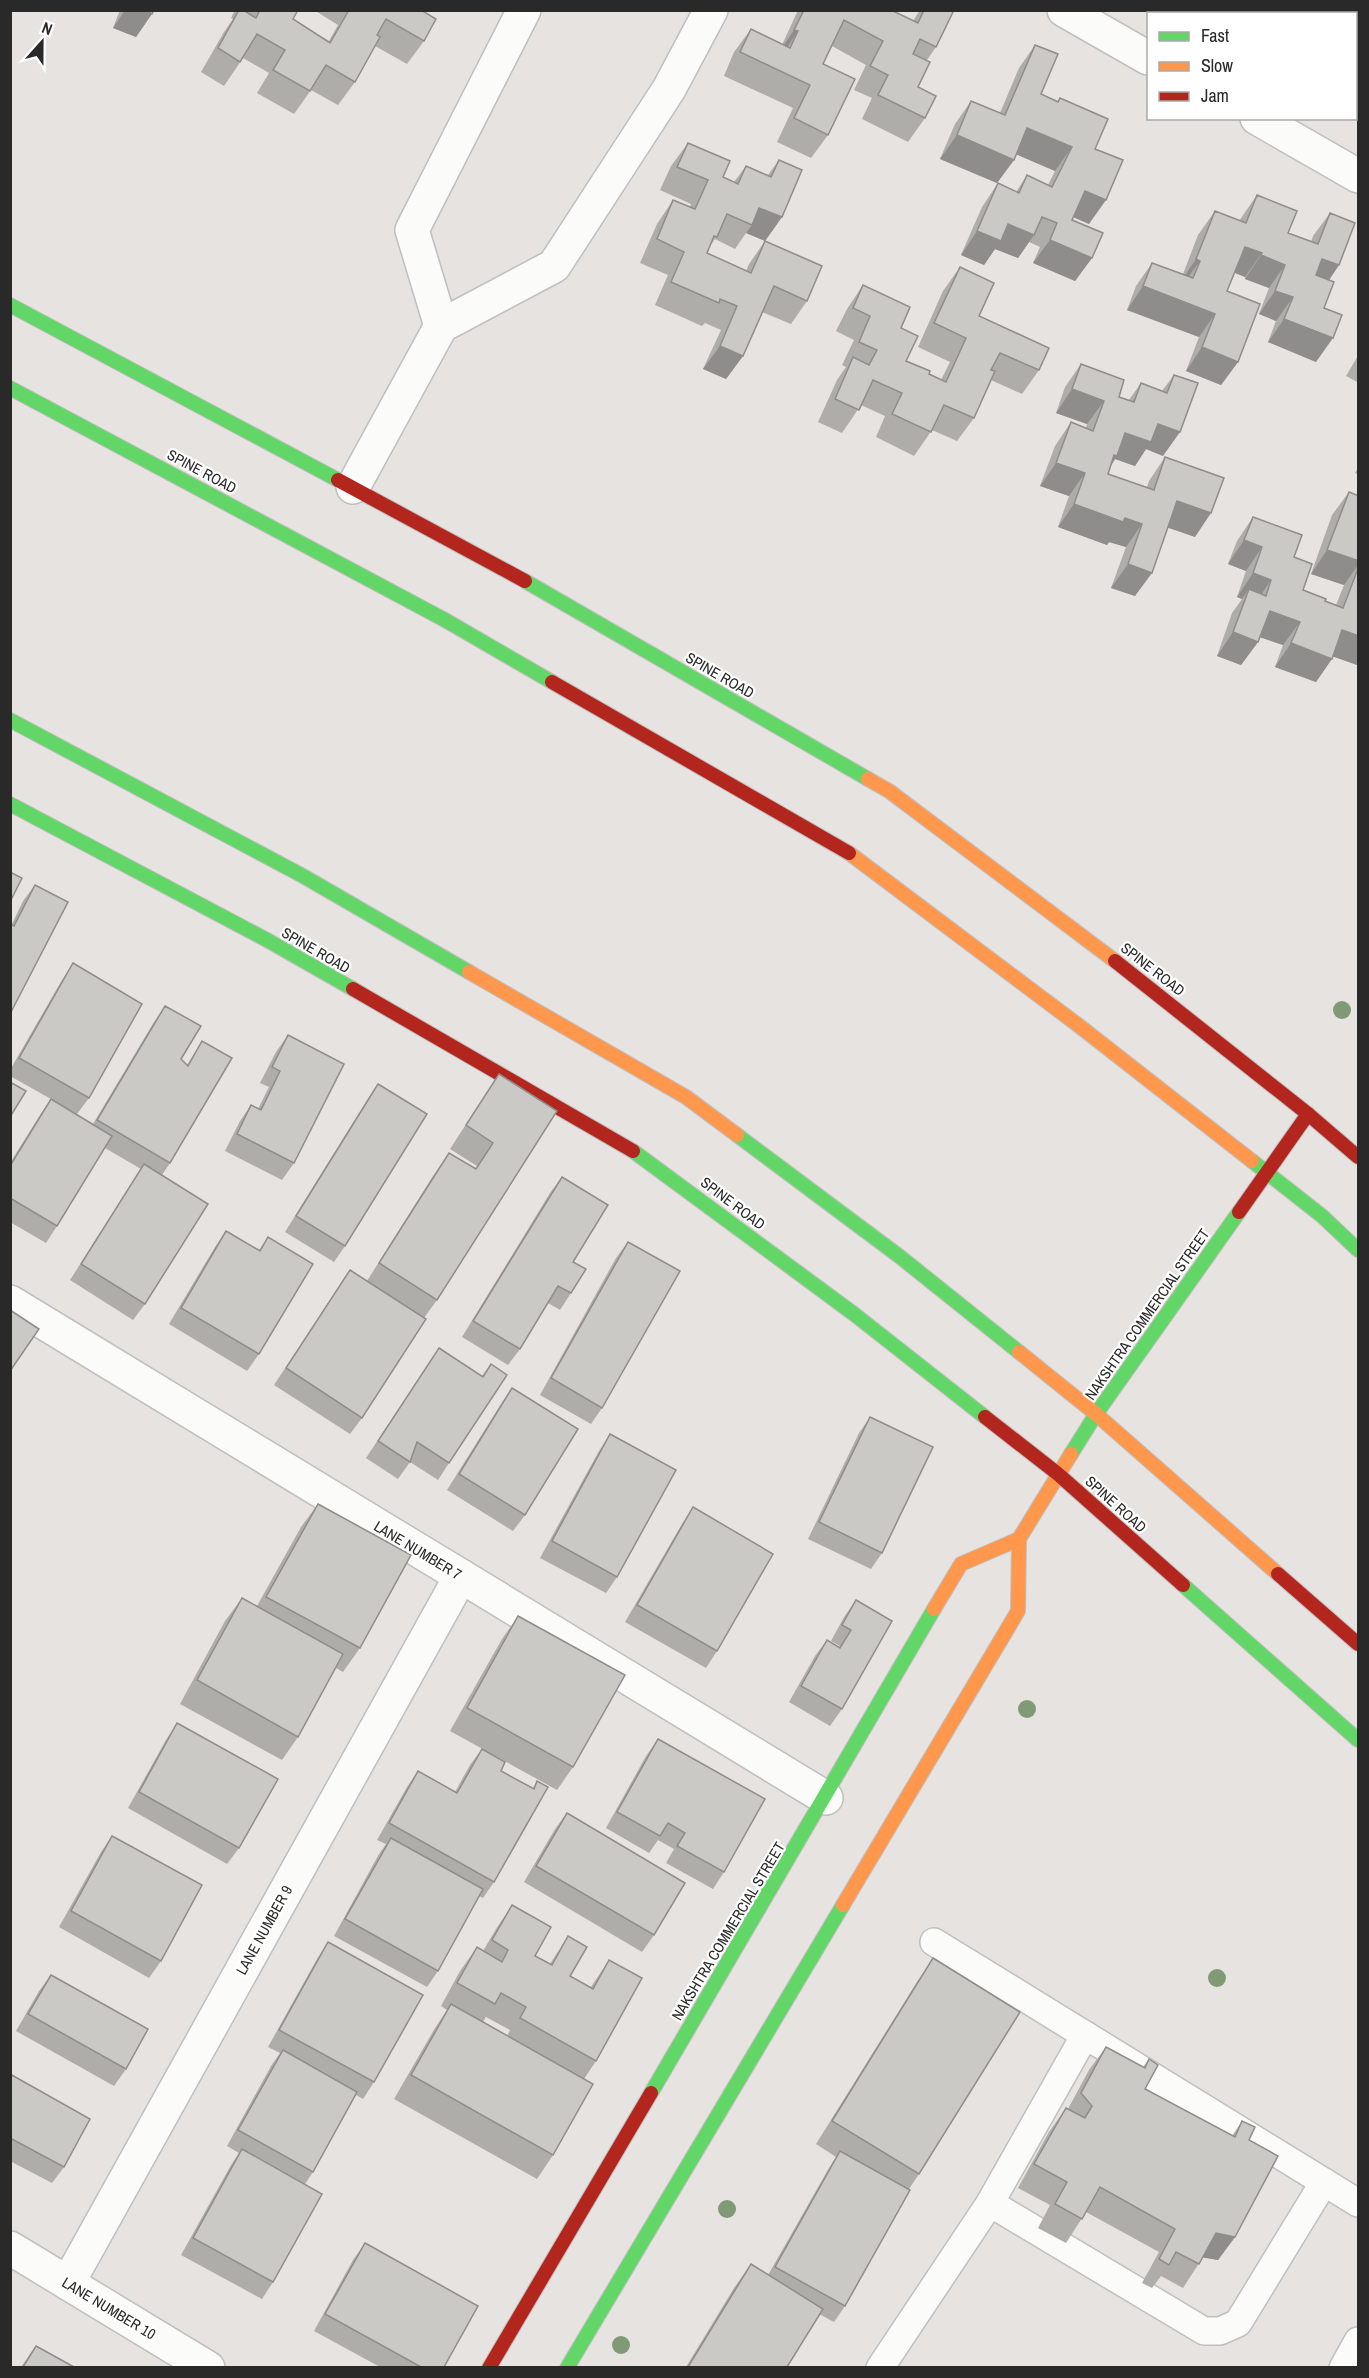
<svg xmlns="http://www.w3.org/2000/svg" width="1369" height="2378" viewBox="0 0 1369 2378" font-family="'Archivo Narrow',sans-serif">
  <rect width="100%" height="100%" fill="#e6e3e0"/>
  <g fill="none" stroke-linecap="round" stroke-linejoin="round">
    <g stroke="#c0bfc0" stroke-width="30">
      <g id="lane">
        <path d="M934,1942L1358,2203"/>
        <path d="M990,2203L1204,2331H1220L1238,2323L1324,2182"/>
        <path d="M880,2368L990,2203L1085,2035"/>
        <path d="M1343,2368L1358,2341"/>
      </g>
    </g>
    <g stroke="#c0bfc0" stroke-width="36">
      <g id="street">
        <path d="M1064,10L1148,58"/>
        <path d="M1178,14L1180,10"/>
        <path d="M1257,118L1358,176"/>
        <path d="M441,326L412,230L524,10"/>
        <path d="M353,487L441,326L554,266L669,89L711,10"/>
        <path d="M10,1302L826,1798"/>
        <path d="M10,2248L208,2368"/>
        <path d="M68,2283L461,1576"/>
      </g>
    </g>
    <g stroke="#c0bfc0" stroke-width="16">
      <g id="fast">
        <path d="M10,305L338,480"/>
        <path d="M10,388L445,620L552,682"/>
        <path d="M525,581L868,779"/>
        <path d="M10,720L303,876L469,972"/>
        <path d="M10,804L267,940L353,989"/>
        <path d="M737,1135L899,1256L1019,1352"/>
        <path d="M633,1151L854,1314L985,1417"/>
        <path d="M1252,1161L1322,1216L1358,1250"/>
        <path d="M1071,1454L1096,1414L1239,1212"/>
        <path d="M1183,1585L1358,1740"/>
        <path d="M651,2093L934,1609"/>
        <path d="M567,2368L843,1905"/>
      </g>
    </g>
    <g stroke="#c0bfc0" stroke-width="16">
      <g id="slow">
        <path d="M868,779L889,791L1115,961"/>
        <path d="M849,853L1078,1025L1252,1161"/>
        <path d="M469,972L686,1097L737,1135"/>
        <path d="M1019,1352L1096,1414L1278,1574"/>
        <path d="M934,1609L961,1564L1019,1539"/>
        <path d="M843,1905L1018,1611L1019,1539L1071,1454"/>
      </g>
    </g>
    <g stroke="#c0bfc0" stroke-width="16">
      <g id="jam">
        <path d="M338,480L525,581"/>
        <path d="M552,682L849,853"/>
        <path d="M1115,961L1308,1114L1358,1157"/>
        <path d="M353,989L633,1151"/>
        <path d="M1239,1212L1308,1114"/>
        <path d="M985,1417L1058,1474L1183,1585"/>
        <path d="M1278,1574L1358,1644"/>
        <path d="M489,2368L651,2093"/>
      </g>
    </g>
    <use href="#lane" stroke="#fbfbfa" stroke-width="27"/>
    <use href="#street" stroke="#fbfbfa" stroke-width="33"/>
    <use href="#fast" stroke="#63d668" stroke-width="14"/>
    <use href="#slow" stroke="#ff974d" stroke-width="14"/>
    <use href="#jam" stroke="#b3261e" stroke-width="14"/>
  </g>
  <g fill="#819a76">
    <circle cx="1342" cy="1010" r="9"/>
    <circle cx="1027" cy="1709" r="9"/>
    <circle cx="1217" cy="1978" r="9"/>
    <circle cx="727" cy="2209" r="9"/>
    <circle cx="621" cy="2345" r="9"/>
  </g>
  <g fill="#afadaa" fill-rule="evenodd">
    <path d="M120,10H154L136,37L113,28Z"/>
    <path d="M235,10H298L293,19L329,41L338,25L314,10H421L424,41L407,64L375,46L355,82L338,105L311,90L294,114L257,93L269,73L243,58L224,86L201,72L224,32L233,19L231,18Z"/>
    <path d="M798,10H891L913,21L920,10H954L936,47L927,60L918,87L925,118L908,142L862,119L872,98L854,90L866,65L832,46L823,64L828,135L811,158L777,142L793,108L724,76L734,52L751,29L782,45Z"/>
    <path d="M1259,10H1359V45L1356,43V14H1258Z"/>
    <path d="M1035,45L1041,94L1058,101L1060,98L1095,149L1089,224L1074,217L1072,220L1092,258L1075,281L1033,263L1040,247L1029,242L1018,258L995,249L984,265L961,255L982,207L998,183L1016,192L1027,175L1048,185L1055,171L1016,154L1014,160L997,183L940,159L955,124L971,101L1000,113L1019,68Z"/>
    <path d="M688,143L723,177L734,182L746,166L768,175L779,160L782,217L765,241L807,301L791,324L762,312L743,356L726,379L703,369L721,330L705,323L702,326L655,305L668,275L640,263L657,224L673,200L690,207L691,204L660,190L671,166ZM746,233L765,241L749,264L746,271L707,253L710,246L715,239L735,249Z"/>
    <path d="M1257,195L1288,233L1311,242L1313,236L1330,213L1339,265L1329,280L1316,362L1268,342L1276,321L1259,314L1269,288L1245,279V277L1235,273L1227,291L1238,362L1221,385L1186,371L1199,337L1127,310L1136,286L1152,263L1183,274L1198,235L1215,211L1239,221Z"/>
    <path d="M960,267L979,316L1039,370L1022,394L991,380L974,418L957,441L932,430L914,456L876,437L885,416L861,405L842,433L818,422L837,380L846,367L842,365L854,340L836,331L847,309L863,285L901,328L906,361L941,380L950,362L918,347L943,291Z"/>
    <path d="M1359,354V383L1346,376Z"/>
    <path d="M1081,364L1119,397L1129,400L1141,383L1162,391L1174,375L1163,456L1146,449L1135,466L1115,459L1111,466L1108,474L1147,487L1149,481L1165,457L1195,537L1168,527L1135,596L1111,588L1126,547L1109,542L1107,545L1058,527L1069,496L1040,486L1055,446L1071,422L1086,428L1087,424L1056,413L1065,387Z"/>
    <path d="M1359,467V475L1355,473Z"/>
    <path d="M1349,492L1359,496V663L1357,665L1333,656L1316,682L1275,667L1283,645L1260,637L1258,642L1241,665L1217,656L1232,613L1242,599L1237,597L1246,571L1228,564L1237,541L1253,517L1294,557L1303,590L1325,601L1336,605L1344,585L1311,574L1332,515Z"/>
    <path d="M35,885L10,1014L12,924L23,901Z"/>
    <path d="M73,963L89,1098L77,1114L55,1102L93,1124L154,1022L165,1006L181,1059L187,1065L202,1041L170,1163L162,1175L145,1304L133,1320L70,1280L141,1169L105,1148L57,1226L46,1243L10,1222V1163L40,1115L51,1099L10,1076V1070L62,980Z"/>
    <path d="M288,1035L294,1163L282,1180L225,1151L240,1121L251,1105L258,1109L269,1087L260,1083L276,1052Z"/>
    <path d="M499,1074L557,1111L437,1300L424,1318L362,1418L350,1434L274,1385L350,1270L367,1281L433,1176L449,1153L475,1169L477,1166L450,1149L483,1098Z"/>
    <path d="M378,1084L345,1246L334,1262L285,1232L367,1100Z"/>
    <path d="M562,1177L573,1262L571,1293L560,1310L548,1303L520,1349L508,1365L462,1337L550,1193Z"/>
    <path d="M226,1231L259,1250L268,1237L259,1354L247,1371L169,1324L215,1247Z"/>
    <path d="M628,1242L602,1408L591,1424L540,1395L616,1258Z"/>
    <path d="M439,1348L482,1376L491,1364L449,1463L438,1480L410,1462L398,1479L366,1458Z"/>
    <path d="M512,1388L525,1515L513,1531L447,1490L501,1404Z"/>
    <path d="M870,1417L882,1553L871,1569L808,1539L859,1433Z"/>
    <path d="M610,1434L617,1577L606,1593L540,1558L599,1451Z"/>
    <path d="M318,1504L360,1648L343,1672L336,1668L298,1737L282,1760L180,1704L225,1621L242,1598L257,1606L301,1527Z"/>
    <path d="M693,1507L717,1651L706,1668L625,1622L682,1524Z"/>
    <path d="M856,1600L842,1709L830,1726L789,1702L815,1656L827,1640L839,1647L840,1646L831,1641L844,1617Z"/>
    <path d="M518,1616L573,1767L557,1790L450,1731L502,1639Z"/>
    <path d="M177,1723L239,1848L227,1864L128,1808L166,1740Z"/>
    <path d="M658,1739L724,1872L713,1889L666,1863L674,1849L658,1840L649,1853L606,1828L646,1756Z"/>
    <path d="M482,1749L501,1771L533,1788L537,1781L494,1882L483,1898L479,1896L438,1971L427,1987L334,1936L379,1854L386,1844L377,1840L407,1787L418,1771L455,1792L470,1765Z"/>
    <path d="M567,1813L654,1935L642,1952L524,1882L555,1829Z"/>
    <path d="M112,1836L161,1961L149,1978L59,1927L101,1852Z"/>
    <path d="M512,1905L535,1956L550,1964L568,1936L570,1976L591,1987L609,1960L596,2061L584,2079L553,2155L537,2179L394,2099L435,2028L447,2010L441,2006L460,1971L477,1947L483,1951L496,1929ZM486,2017L510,2030L507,2036L483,2022Z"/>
    <path d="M328,1942L374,2082L363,2099L356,2095L313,2172L305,2184L273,2282L262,2299L181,2255L231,2165L239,2153L227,2146L271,2066L280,2053L268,2047L317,1959Z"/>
    <path d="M933,1958L919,2174L909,2189L845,2306L834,2322L819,2314L787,2367H686L734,2288L751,2264L768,2275L829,2168L836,2157L816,2144L917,1982Z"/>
    <path d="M51,1975L126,2069L114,2086L16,2031L39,1991Z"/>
    <path d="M1106,2047L1143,2067L1149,2059L1145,2089L1232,2136L1242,2121L1249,2140L1235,2237L1218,2260L1203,2257L1183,2288L1161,2276L1152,2288L1142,2283L1159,2252L1086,2212L1066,2243L1038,2228L1050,2205L1018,2188L1049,2132L1066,2108L1068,2109L1089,2070Z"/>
    <path d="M10,2074L64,2167L52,2183L10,2161Z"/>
    <path d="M365,2243L444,2367H380L314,2331L353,2260Z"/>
    <path d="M36,2346L74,2367H21Z"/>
  </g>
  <g fill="#8e8d8b">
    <path d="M125,10H145L152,14L136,37L113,28Z"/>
    <path d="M794,30L798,31L782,55L778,54Z"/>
    <path d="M1027,128L1072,147L1055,171L1011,152Z"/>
    <path d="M957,135L1014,160L997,183L940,159Z"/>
    <path d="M1085,191L1106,200L1089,224L1068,215Z"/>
    <path d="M759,208L782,217L765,241L746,233L752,225Z"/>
    <path d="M1008,224L1034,235L1018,258L995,249L984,265L961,255L977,231Z"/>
    <path d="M1050,240L1092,258L1075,281L1033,263Z"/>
    <path d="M1245,247L1262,253L1245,277L1228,270Z"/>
    <path d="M1261,255L1285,265L1269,288L1245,279Z"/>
    <path d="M1196,259L1200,261L1183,284L1180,283Z"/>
    <path d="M1322,259L1339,265L1323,289L1306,282Z"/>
    <path d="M1143,286L1215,314L1199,337L1127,310Z"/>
    <path d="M1275,291L1293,297L1276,321L1259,314Z"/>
    <path d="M1284,319L1333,338L1316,362L1268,342Z"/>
    <path d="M720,346L743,356L726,379L703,369Z"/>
    <path d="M1202,347L1238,362L1221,385L1186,371Z"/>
    <path d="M1072,389L1104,401L1087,424L1056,413Z"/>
    <path d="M1158,424L1180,432L1163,456L1146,449L1135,466L1115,459L1101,480L1125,433Z"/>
    <path d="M1056,463L1085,473L1069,496L1040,486Z"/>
    <path d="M1177,501L1211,513L1195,537L1160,525Z"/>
    <path d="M1074,504L1125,518L1142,524L1126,547L1109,542L1107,545L1058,527Z"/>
    <path d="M1244,540L1262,547L1246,571L1228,564Z"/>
    <path d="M1327,550L1359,561V564L1344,585L1311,574Z"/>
    <path d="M1128,564L1152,573L1135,596L1111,588Z"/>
    <path d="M1253,573L1271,580L1255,604L1249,589L1242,599L1237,597Z"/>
    <path d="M1270,611L1300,622L1283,645L1253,635Z"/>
    <path d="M1342,630L1359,636V663L1357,665L1326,654Z"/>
    <path d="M1233,632L1258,642L1241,665L1217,656Z"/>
    <path d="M1291,643L1332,659L1316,682L1275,667Z"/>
    <path d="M1216,2233L1235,2237L1218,2260L1200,2257Z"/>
  </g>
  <g fill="#cbc9c6" stroke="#8e8d8b" stroke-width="1.5">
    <path d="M145,10H154L152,14Z"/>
    <path d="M239,10H243L256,18L260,10H298L293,19L330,43L349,10H421L436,19L424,41L386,19L377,35L380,37L355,82L326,65L310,91L273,70L285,50L257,34L240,62L218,48Z"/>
    <path d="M804,10H891L918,23L924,10H954L936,47L920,39L913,54L930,62L918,87L936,96L925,118L878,95L888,75L870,66L883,41L844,20L823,64L855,79L828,135L794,118L810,85L740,52L751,29L790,48L798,31L794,30Z"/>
    <path d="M1270,10H1359V34L1356,40V14H1276Z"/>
    <path d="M1035,45L1058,54L1041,94L1058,102L1060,98L1108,119L1095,149L1123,160L1106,200L1085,191L1072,220L1103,233L1092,258L1050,240L1057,223L1042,217L1034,235L1008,224L1001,241L977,231L998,183L1019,193L1027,175L1052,187L1072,147L1027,128L1014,160L957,135L971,101L1005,115Z"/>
    <path d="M688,143L730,161L723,177L738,184L746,166L771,177L779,160L802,170L782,217L759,208L752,225L727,214L717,237L714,236L707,253L751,273L765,241L822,266L807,301L774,286L743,356L720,346L737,306L720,299L719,303L671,282L684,252L657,239L673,200L695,209L708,180L677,167Z"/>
    <path d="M1257,195L1297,211L1288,233L1318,244L1330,213L1355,223L1339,265L1322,259L1316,275L1334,282L1324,308L1342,315L1333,338L1284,319L1293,297L1275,291L1285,265L1261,255L1262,253L1245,247L1227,291L1260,304L1238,362L1202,347L1215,314L1143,286L1152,263L1193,278L1200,261L1196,259L1215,211L1246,223Z"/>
    <path d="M960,267L994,283L979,316L1049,348L1039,370L1000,353L991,370L995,371L974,418L944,405L931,432L892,414L902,393L873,380L859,410L835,399L853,357L869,365L877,350L859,342L870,316L853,308L863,285L910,307L901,328L918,336L906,361L930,371L929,374L946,382L966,338L934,323Z"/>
    <path d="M1081,364L1124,380L1119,397L1134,402L1141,383L1167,393L1174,375L1198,383L1180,432L1158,424L1151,442L1125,433L1117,456L1114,455L1108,474L1154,490L1165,457L1224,478L1211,513L1177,501L1152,573L1128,564L1142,524L1125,518L1123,522L1074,504L1085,473L1056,463L1071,422L1093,431L1104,401L1072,389Z"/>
    <path d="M1349,492L1359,496V561L1327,550Z"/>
    <path d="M1253,517L1302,535L1294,557L1312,564L1303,590L1326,599L1325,601L1343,608L1359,566V636L1342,630L1332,659L1291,643L1300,622L1270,611L1258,642L1233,632L1249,589L1266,596L1271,580L1253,573L1262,547L1244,540Z"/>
    <path d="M10,872L22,878L10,902Z"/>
    <path d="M35,885L68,902L10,1014V924L14,926Z"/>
    <path d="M73,963L142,1004L89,1098L19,1058Z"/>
    <path d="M165,1006L201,1026L181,1059L188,1066L202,1041L232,1058L170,1163L97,1120Z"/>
    <path d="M288,1035L344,1064L294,1163L237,1134L251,1105L261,1110L280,1071L272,1067Z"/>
    <path d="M499,1074L557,1111L437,1300L379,1263L449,1153L476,1169L493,1143L466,1125Z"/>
    <path d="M10,1082L26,1091L10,1117Z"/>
    <path d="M378,1084L427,1114L345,1246L296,1216Z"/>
    <path d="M51,1099L112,1136L57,1226L10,1198V1166Z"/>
    <path d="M144,1164L208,1204L145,1304L81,1264Z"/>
    <path d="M562,1177L608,1205L573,1262L586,1269L571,1293L558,1286L520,1349L473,1321Z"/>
    <path d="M226,1231L260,1251L268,1237L313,1264L259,1354L181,1308Z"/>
    <path d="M628,1242L680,1271L602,1408L551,1378Z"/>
    <path d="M350,1270L426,1319L362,1418L286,1368Z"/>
    <path d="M10,1310L39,1329L10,1371Z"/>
    <path d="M439,1348L483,1377L491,1364L507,1375L449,1463L417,1442L410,1462L378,1441Z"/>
    <path d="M512,1388L578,1429L525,1515L459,1474Z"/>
    <path d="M870,1417L933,1447L882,1553L819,1522Z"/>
    <path d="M610,1434L676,1470L617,1577L552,1541Z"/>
    <path d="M318,1504L411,1555L360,1648L266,1597Z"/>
    <path d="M693,1507L773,1554L717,1651L637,1605Z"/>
    <path d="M242,1598L343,1654L298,1737L197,1680Z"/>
    <path d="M856,1600L892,1621L842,1709L801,1686L827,1640L840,1648L851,1630L842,1625Z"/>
    <path d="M518,1616L625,1675L573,1767L467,1708Z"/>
    <path d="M177,1723L278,1779L239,1848L139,1792Z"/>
    <path d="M658,1739L765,1799L724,1872L677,1846L685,1833L668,1823L660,1836L617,1812Z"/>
    <path d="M482,1749L505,1762L501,1771L534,1789L537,1781L548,1787L494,1882L389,1823L418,1771L457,1793Z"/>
    <path d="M567,1813L685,1883L654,1935L536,1866Z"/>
    <path d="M112,1836L202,1885L161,1961L71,1911Z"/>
    <path d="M391,1838L483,1889L438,1971L345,1919Z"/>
    <path d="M512,1905L551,1927L535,1956L552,1965L568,1936L587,1947L570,1976L593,1989L609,1960L642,1978L596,2061L520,2018L526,2007L501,1993L495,2004L457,1983L477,1947L502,1962L508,1950L492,1940Z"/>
    <path d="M328,1942L423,1995L374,2082L279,2030Z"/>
    <path d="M933,1958L1020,2012L919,2174L832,2121Z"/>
    <path d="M51,1975L148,2029L126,2069L28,2014Z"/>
    <path d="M451,2004L593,2084L553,2155L411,2075Z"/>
    <path d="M1106,2047L1145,2068L1149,2059L1158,2065L1145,2089L1235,2137L1242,2121L1255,2127L1249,2140L1278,2156L1235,2237L1216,2233L1199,2264L1176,2252L1169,2265L1159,2259L1175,2229L1100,2187L1082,2219L1055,2204L1067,2182L1034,2164L1066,2108L1085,2118L1092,2106L1081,2093Z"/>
    <path d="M283,2050L357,2092L313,2172L238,2130Z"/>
    <path d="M10,2074L90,2119L64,2167L10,2138Z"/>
    <path d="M242,2149L322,2194L273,2282L193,2238Z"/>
    <path d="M840,2151L910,2190L845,2306L775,2267Z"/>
    <path d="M365,2243L478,2306L444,2367H421L325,2314Z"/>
    <path d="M751,2264L823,2309L787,2367H688Z"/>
    <path d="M36,2346L74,2367H23Z"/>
  </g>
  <g text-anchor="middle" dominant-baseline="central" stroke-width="4.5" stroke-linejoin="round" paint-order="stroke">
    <g font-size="15" fill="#292929" stroke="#fff">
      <text transform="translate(202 471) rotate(28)">SPINE ROAD</text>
      <text transform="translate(720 675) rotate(30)">SPINE ROAD</text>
      <text transform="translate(316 950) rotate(30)">SPINE ROAD</text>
      <text transform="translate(1153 969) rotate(38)">SPINE ROAD</text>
      <text transform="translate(733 1203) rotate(37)">SPINE ROAD</text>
      <text transform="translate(1147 1314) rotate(-55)">NAKSHTRA COMMERCIAL STREET</text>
      <text transform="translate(1116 1504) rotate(42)">SPINE ROAD</text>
      <text transform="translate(418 1550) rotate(31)">LANE NUMBER 7</text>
      <text transform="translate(264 1930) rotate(-61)">LANE NUMBER 9</text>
      <text transform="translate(728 1931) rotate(-59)">NAKSHTRA COMMERCIAL STREET</text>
      <text transform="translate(109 2308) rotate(31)">LANE NUMBER 10</text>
    </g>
  </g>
  <rect width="1369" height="2378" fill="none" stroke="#292929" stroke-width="24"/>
  <rect x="1147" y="12" width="210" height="108" fill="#ffffff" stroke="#a9a9a9" stroke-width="1.5"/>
  <rect x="1159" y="32" width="30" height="9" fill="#63d668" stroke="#a9a9a9" stroke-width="1.5"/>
  <text x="1201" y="42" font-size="18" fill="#292929">Fast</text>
  <rect x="1159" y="62" width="30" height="9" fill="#ff974d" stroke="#a9a9a9" stroke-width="1.5"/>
  <text x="1201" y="72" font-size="18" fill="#292929">Slow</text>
  <rect x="1159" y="92" width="30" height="9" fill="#b3261e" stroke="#a9a9a9" stroke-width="1.5"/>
  <text x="1201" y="102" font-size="18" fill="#292929">Jam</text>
  <g transform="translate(42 42) rotate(21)" stroke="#ffffff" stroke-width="4.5" paint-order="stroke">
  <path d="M0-4.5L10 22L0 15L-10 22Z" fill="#292929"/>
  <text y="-9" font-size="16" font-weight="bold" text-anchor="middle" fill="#292929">N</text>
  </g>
</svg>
